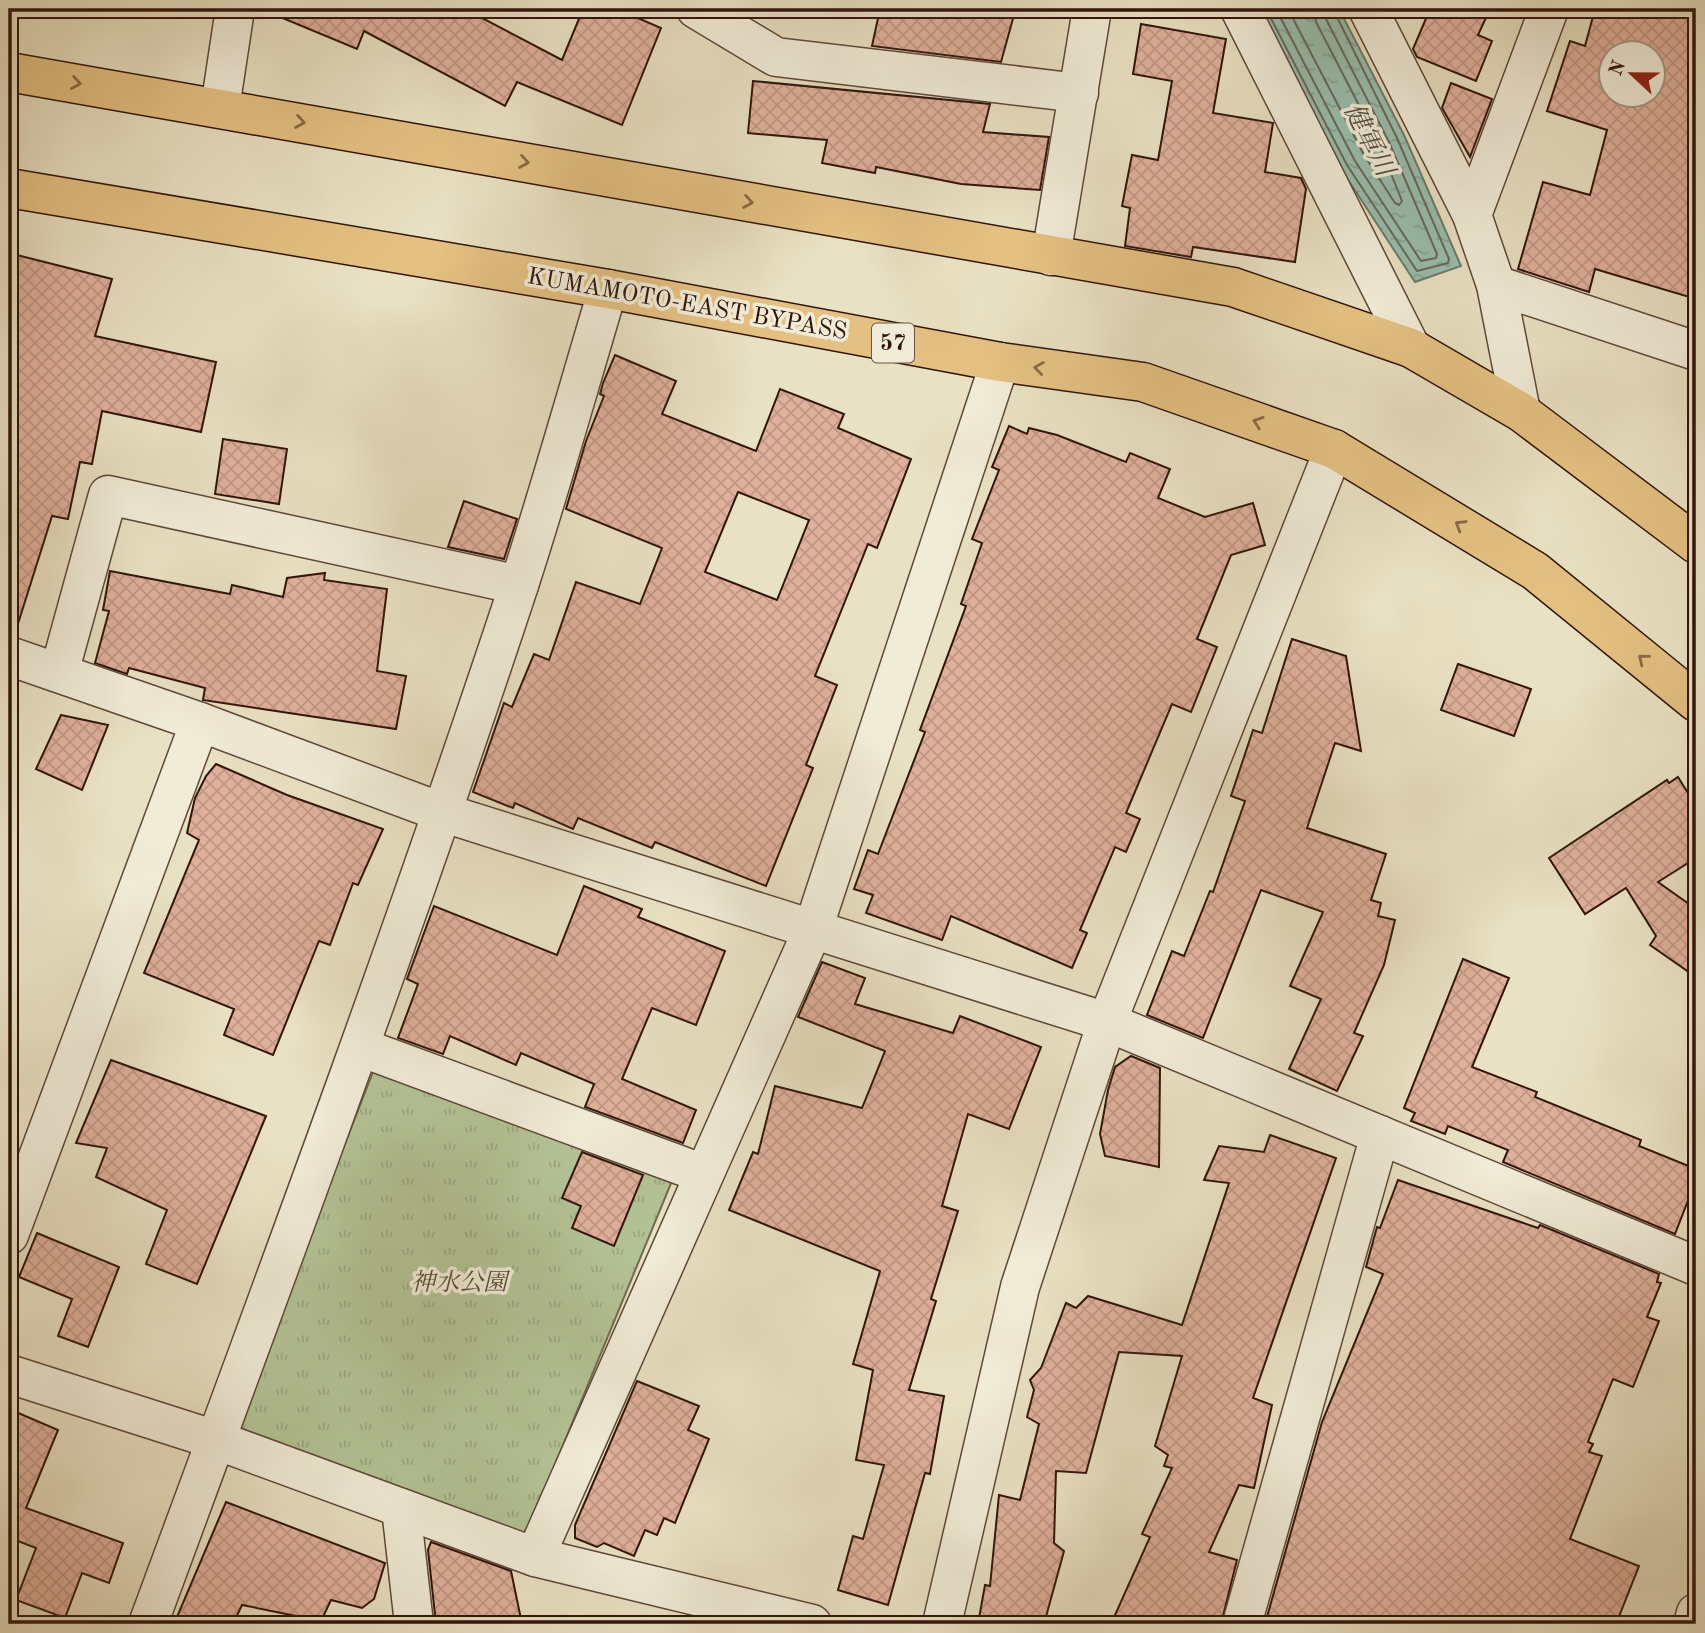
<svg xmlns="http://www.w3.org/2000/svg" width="1705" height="1633" viewBox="0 0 1705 1633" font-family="'Old Standard TT','Noto Serif JP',serif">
  <defs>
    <pattern id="park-tufts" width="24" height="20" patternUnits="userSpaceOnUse" patternTransform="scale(1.75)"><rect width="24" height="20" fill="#b3c396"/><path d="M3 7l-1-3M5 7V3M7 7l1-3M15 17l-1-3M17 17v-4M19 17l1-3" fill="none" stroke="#9aa780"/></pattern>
    <pattern id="water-ripples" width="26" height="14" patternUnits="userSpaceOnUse" patternTransform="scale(1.75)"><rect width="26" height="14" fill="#99beae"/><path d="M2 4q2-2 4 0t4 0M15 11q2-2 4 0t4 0" fill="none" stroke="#84a294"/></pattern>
    <pattern id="building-cross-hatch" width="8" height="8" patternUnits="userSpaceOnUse" patternTransform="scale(1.75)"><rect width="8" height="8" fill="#dfb09b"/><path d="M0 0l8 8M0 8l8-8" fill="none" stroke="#c09684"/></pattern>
  </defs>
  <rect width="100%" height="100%" fill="#e9e1c3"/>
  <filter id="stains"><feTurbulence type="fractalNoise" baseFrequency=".00286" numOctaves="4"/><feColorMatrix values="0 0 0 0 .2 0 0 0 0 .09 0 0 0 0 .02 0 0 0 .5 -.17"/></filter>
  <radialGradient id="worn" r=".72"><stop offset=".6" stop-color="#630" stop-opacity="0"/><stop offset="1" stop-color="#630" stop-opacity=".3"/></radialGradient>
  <path fill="url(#park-tufts)" stroke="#726c50" stroke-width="2" d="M373,1072L674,1176L519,1552L233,1430Z"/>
  <path fill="url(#water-ripples)" stroke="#6f7a6d" stroke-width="2" d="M1259,9H1339L1404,135L1461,266L1415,282L1341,169Z"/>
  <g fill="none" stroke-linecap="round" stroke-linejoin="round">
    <g stroke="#656a5c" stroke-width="2">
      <path d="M1266,9L1347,165L1417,271L1448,263L1449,259L1397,138L1333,9"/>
      <path d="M1276,9L1355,161L1421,261L1436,258L1437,254L1389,142L1326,19L1324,9"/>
      <path d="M1288,9L1364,155L1395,203L1399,205L1402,201L1380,146L1316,22L1314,9"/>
    </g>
  </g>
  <g fill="url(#building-cross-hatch)" stroke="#31150b" stroke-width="2" fill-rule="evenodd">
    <path d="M261,9H465L562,60L583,9H617L661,28L622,125L517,82L505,106L364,31L357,49Z"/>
    <path d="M880,9H990L1014,15L1001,62L872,46Z"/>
    <path d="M1430,9H1490L1478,35L1492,41L1476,81L1417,57L1413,49Z"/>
    <path d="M1595,9H1696V299L1595,269L1589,292L1518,269L1543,182L1590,195L1607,130L1547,111L1570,41L1585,46ZM1611,52H1653V94H1611Z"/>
    <path d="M1141,24L1226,39L1213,113L1273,123L1265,172L1301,178L1306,189L1295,262L1193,247L1191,257L1125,246L1130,208L1122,206L1132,155L1158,160L1172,81L1133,74Z"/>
    <path d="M753,81L990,104L983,132L1049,137L1040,190L961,184L876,167L875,173L822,163L827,140L748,133Z"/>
    <path d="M1451,83L1492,99L1470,157L1442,108Z"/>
    <path d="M9,253L112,279L95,336L216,362L201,432L102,411L92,464L80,462L68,519L52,516L16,630L9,628Z"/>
    <path d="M615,355L676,381L662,414L756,451L780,389L844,414L838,428L911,459L877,548L868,544L815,676L837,685L806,765L813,768L766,886L655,842L652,848L578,818L573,829L515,803L513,808L473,792L504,703L512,707L534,654L549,660L576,582L640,604L662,548L566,509L586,441L604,396L600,394L603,383ZM738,492L809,520L777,600L705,572Z"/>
    <path d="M1009,426L1027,434L1029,428L1057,435L1126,462L1130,453L1170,469L1158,498L1205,517L1253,503L1265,545L1231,555L1197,639L1217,647L1191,712L1172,704L1126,813L1140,819L1126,852L1115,847L1080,930L1087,933L1072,968L951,916L942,940L866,913L873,895L854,889L868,850L878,854L925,732L920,730L966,606L961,604L982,543L972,539L999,470L992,467Z"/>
    <path d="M223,439L287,449L279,504L215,494Z"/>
    <path d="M464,501L517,519L504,559L448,547Z"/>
    <path d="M110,571L230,594L232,585L283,597L287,578L325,573L324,580L387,589L377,671L406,676L396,729L203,700L205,688L129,668L127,674L95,663L109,611L103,610Z"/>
    <path d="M1292,639L1346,656L1361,751L1335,743L1307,828L1386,854L1371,900L1381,903L1378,916L1395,920L1384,965L1354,1033L1363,1036L1337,1091L1289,1069L1321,999L1290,986L1323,912L1261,890L1203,1038L1147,1015L1172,951L1184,956L1210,891L1213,892L1245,801L1231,796L1253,730L1262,733Z"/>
    <path d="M1458,664L1531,689L1514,736L1441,710Z"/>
    <path d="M61,715L108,725L82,790L36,769Z"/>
    <path d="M216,764L287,795L383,829L358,885L353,883L330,945L319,941L273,1055L224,1035L234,1009L144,973L199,840L187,833L195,798L206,776Z"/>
    <path d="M1678,777L1696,806V858L1658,882L1696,909V977L1650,945L1656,936L1626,888L1585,914L1549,858L1667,780L1669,783Z"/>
    <path d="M584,886L642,909L638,917L725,951L696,1025L652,1008L622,1079L696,1110L683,1143L585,1107L594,1084L521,1053L516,1065L450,1036L443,1054L398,1038L418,984L407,979L434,906L557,955Z"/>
    <path d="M1463,959L1509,978L1472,1067L1537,1092L1535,1097L1641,1140L1639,1146L1696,1169V1180L1675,1234L1503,1162L1508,1150L1448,1126L1445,1134L1411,1121L1415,1113L1404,1108Z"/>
    <path d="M822,962L865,978L855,1004L953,1033L960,1016L1041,1047L1009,1129L968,1114L942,1206L958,1211L931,1299L936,1301L909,1390L944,1396L930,1474L925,1473L888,1605L838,1590L853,1536L863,1539L884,1465L856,1460L873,1370L853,1364L880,1271L729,1210L753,1152L758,1154L775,1086L862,1108L885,1051L798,1017Z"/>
    <path d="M1131,1056L1160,1068L1159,1167L1105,1156L1100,1134L1108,1090L1115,1067Z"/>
    <path d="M111,1060L266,1116L197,1284L146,1264L167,1210L96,1177L107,1148L76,1143Z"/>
    <path d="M1270,1135L1336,1158L1253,1398L1272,1405L1254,1488L1239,1485L1209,1552L1237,1560L1221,1624H1111L1150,1537L1142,1534L1172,1468L1164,1466L1168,1455L1155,1446L1182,1356L1119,1352L1086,1473L1056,1471L1054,1543L1064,1551L1044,1624H978L985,1585L990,1586L999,1495L1020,1500L1039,1424L1027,1417L1034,1390L1030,1380L1041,1368L1066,1303L1076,1308L1088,1296L1182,1325L1229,1183L1204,1180L1219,1146L1264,1152Z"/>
    <path d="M582,1152L643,1175L614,1246L572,1228L581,1206L562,1198Z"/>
    <path d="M1398,1180L1538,1228L1540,1225L1659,1274L1657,1282L1661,1283L1647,1317L1659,1321L1633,1387L1613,1379L1588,1442L1593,1444L1589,1452L1602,1456L1570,1539L1639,1566L1616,1624H1265L1322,1422L1383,1274L1366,1267L1377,1227L1380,1228Z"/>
    <path d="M37,1233L119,1267L88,1347L58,1336L72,1299L19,1277Z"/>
    <path d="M637,1381L699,1406L688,1430L709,1439L675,1523L664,1518L657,1535L645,1530L634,1556L604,1543L597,1547L575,1538V1525Z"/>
    <path d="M9,1409L58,1430L26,1508L123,1543L109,1583L82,1573L65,1618L16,1600L36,1548L13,1539L9,1547Z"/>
    <path d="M226,1502L385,1563L374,1599L362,1608L331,1600L321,1621L242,1605L233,1624H174Z"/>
    <path d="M431,1542L511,1571L522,1624H436L428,1550Z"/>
  </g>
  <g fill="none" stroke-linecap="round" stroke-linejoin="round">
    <g stroke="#5f4839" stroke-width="41">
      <g id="minor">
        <path d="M696,9L776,57L1079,93"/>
        <path d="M1240,9L1411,348"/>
        <path d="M1368,9L1472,215"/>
        <path d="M220,108L235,9"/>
        <path d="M1051,256L1092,9"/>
        <path d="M1496,285L1696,351"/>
        <path d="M1521,412L1496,285L1472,215L1549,9"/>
        <path d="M9,656L200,722L441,812L1107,1022L1696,1266"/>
        <path d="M59,673L108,495L519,585"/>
        <path d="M360,1047L704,1174"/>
        <path d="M9,1235L200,722"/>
        <path d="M9,1374L216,1440L535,1557L812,1624"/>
        <path d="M401,1508L414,1624"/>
        <path d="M535,1557L813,929L1000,362"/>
        <path d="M148,1624C275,1280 403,936 518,588C550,490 578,389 608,289"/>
        <path d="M942,1624L1020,1287L1107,1022L1334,449"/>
        <path d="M1242,1624L1380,1135"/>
        <path d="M1693,1624L1696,1613"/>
      </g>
    </g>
    <g stroke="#31150b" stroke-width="41">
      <g id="highway">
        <path d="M9,72L1233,287L1411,348L1521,412L1696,544"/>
        <path d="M9,188L608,289L1000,362L1143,382L1334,449L1535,571L1696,702"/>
      </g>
    </g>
    <use href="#minor" stroke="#f1ecd8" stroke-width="38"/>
    <use href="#highway" stroke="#e4c082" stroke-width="38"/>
  </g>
  <defs><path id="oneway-chevron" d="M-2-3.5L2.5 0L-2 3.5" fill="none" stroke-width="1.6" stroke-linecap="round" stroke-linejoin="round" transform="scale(1.75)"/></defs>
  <g stroke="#8a6a46">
    <use href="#oneway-chevron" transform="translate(76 83) rotate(10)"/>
    <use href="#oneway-chevron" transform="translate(300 122) rotate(10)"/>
    <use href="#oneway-chevron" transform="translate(524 162) rotate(10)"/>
    <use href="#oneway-chevron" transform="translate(748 202) rotate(10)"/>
    <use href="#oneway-chevron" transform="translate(1039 368) rotate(-172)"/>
    <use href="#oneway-chevron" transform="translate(1258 422) rotate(-161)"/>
    <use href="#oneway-chevron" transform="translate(1460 525) rotate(-149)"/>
    <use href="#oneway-chevron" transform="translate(1643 659) rotate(-141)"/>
  </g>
  <g text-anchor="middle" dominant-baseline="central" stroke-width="7" stroke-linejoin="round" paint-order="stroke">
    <rect fill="#f1ecd8" stroke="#6b5648" stroke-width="2" x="872" y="323.5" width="42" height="39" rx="5"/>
    <g font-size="23" font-weight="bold" fill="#31150b">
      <text x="893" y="343">57</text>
    </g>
    <g font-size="24" fill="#31150b" stroke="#f1ecd8">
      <text transform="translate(687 305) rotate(10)">KUMAMOTO-EAST BYPASS</text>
    </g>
    <g font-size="24" font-style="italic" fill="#584935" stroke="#f1ecd8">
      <text x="459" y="1284">神水公園</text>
    </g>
    <g font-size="26" font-style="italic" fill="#555044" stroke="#f1ecd8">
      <text transform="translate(1368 140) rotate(63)">健軍川</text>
    </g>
  </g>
  <rect width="1705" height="1633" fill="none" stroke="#e9e1c3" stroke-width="35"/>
  <rect x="10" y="10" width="1684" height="1612" fill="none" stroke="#31150b" stroke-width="3.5"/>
  <rect x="18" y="18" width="1670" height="1598" fill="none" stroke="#31150b" stroke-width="2"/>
  <g transform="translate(1632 74) rotate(292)"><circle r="33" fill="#f1ecd8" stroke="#a49686" stroke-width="2"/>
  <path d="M0-5L12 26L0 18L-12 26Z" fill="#8f2418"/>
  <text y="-10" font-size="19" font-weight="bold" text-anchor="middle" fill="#31150b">N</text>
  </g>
  <rect width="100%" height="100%" filter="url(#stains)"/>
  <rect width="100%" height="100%" fill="url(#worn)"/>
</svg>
